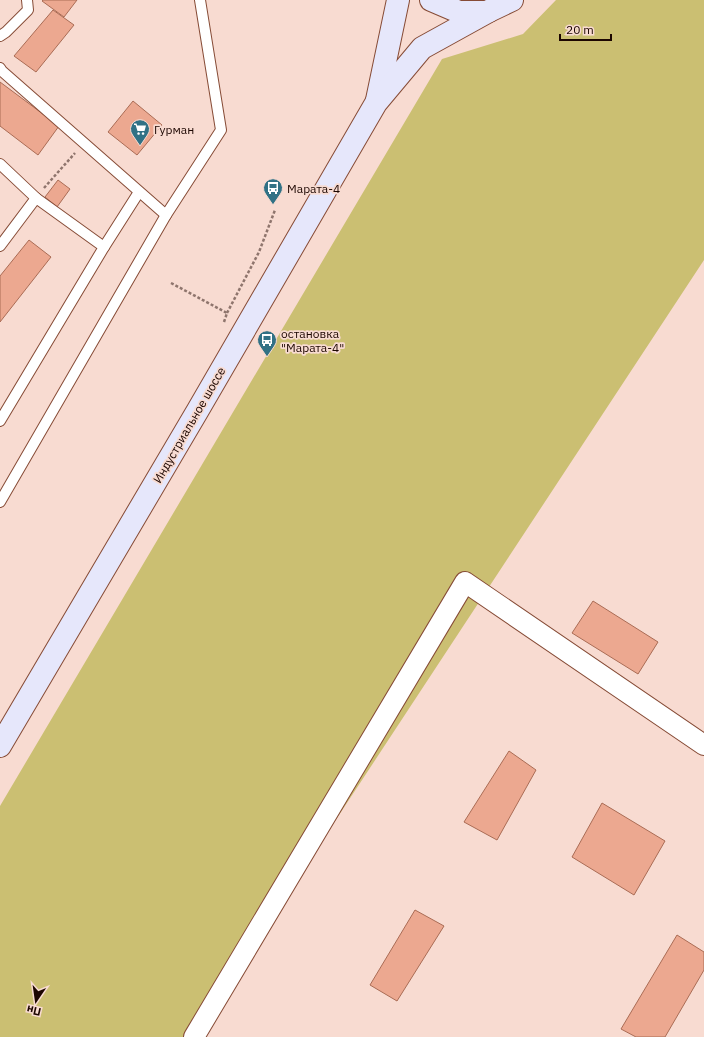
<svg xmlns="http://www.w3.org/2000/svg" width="704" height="1037" viewBox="0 0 704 1037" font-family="'IBM Plex Sans',sans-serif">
  <rect width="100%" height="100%" fill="#f8dbd1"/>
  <path fill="#cbbf72" d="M556,0H704V260L193,1037H0V806L442,59L523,34Z"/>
  <g fill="#eca890" stroke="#aa6c55">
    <path d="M43,0H77L64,17L42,1Z"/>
    <path d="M53,10L74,25L36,72L14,56Z"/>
    <path d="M0,82L59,126L38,155L0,126Z"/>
    <path d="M133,101L162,125L137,155L108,132Z"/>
    <path d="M58,180L70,189L57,207L45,197Z"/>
    <path d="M29,240L51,257L0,322V276Z"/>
    <path d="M593,601L658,642L638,674L572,633Z"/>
    <path d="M509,751L536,770L497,840L464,822Z"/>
    <path d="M602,803L665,841L634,895L572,857Z"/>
    <path d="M415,910L444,926L397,1001L370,985Z"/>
    <path d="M677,935L704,952V970L665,1037H636L621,1029Z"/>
  </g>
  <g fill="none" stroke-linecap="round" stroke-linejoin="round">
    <g stroke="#864b36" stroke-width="12">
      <g id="service">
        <path d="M0,36L6,32L28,10L27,0"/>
        <path d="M0,68L2,71L166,215"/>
        <path d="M0,164L36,198"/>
        <path d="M0,246L36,198L104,247L0,421"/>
        <path d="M104,247L139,192"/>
        <path d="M0,502L166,215L221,130L200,0"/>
      </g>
    </g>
    <g stroke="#864b36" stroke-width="22">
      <path id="minor" d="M194,1037L465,582L704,745"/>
    </g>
    <g stroke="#864b36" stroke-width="24">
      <g id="secondary">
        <path d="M431,0L459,12L489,11L512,0"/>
        <path d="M377,100L398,0"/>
        <path d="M0,746L198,410L376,103L422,48L489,11"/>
      </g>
    </g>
    <g stroke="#8f756d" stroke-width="2.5" stroke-dasharray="3 2" stroke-linecap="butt">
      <path d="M44,188L75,153"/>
      <path d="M171,283L227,313L224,322"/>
      <path d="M227,313L259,252L275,210"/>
    </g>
    <use href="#service" stroke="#fff" stroke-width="10"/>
    <use href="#minor" stroke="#fff" stroke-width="20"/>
    <use href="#secondary" stroke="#e6e7fb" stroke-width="22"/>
  </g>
  <defs>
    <g id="supermarket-pin" transform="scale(1)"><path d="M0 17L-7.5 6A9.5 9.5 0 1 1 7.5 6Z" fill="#317185" stroke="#f8dbd1"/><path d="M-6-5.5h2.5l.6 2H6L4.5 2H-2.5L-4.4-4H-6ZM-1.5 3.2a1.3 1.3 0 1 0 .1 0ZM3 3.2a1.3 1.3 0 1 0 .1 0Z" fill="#fff"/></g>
    <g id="bus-pin" transform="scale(1)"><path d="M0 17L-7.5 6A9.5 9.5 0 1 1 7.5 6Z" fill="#317185" stroke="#f8dbd1"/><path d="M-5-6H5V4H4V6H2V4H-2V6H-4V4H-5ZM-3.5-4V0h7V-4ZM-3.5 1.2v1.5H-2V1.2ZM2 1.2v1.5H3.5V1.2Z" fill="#fff"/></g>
  </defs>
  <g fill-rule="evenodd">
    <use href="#supermarket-pin" x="140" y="129"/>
    <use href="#bus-pin" x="273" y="188"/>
    <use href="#bus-pin" x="267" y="340"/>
  </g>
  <g text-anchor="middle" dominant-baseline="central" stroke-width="3.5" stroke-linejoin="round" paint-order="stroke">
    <g font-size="12" fill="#1c0601" stroke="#f8dbd1" text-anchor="start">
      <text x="154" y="129">Гурман</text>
      <text x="287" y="188">Марата-4</text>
      <text x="281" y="333">остановка<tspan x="281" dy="14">"Марата-4"</tspan></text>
    </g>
    <g font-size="12" fill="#1c0601" stroke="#f8dbd1">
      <text transform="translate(189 425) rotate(-60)">Индустриальное шоссе</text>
    </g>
  </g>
  <g transform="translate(36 1001) rotate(193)" stroke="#f8dbd1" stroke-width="3" paint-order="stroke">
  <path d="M0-3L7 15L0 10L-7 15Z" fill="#1c0601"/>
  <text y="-6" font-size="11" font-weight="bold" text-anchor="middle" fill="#1c0601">Пн</text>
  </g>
  <path d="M560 34v6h51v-6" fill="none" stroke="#1c0601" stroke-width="2"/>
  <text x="566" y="34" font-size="12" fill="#1c0601" stroke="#f8dbd1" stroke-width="3" paint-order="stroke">20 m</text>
</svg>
